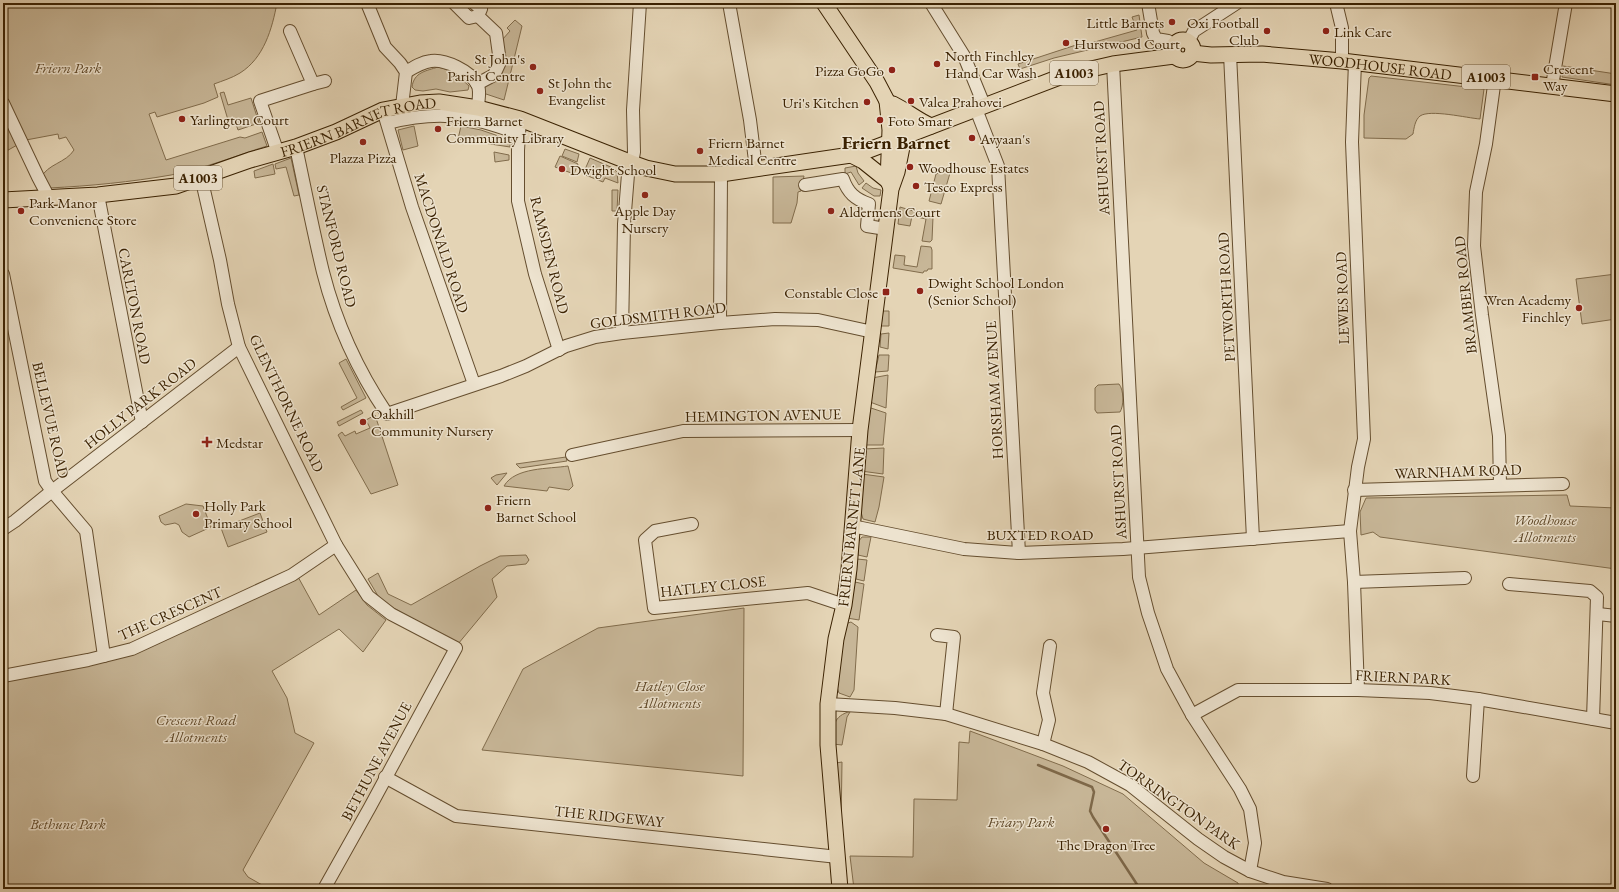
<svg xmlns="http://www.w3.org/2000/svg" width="1619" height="892" viewBox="0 0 1619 892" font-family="'EB Garamond',serif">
  <rect width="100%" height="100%" fill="#e4d4b5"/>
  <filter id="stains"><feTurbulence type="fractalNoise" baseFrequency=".005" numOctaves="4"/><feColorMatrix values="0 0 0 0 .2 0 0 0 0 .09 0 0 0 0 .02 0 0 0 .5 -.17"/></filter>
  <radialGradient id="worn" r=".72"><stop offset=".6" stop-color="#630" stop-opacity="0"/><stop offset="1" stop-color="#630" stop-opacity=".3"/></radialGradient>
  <g fill="#c7b697" stroke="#816c4c">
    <path d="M3,3H277C272,29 264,58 240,73C232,78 222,81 214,84L218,97L204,103L157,117L155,112L149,114L166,160L240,137L245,138L262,132L267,146C235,156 203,169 171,175C131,182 90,186 49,188L41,178C47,164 66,163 74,150L66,137L59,139L58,134L26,140L3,153Z"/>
    <path d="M1139,15L1142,37L1054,58L1020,69L1018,64L1076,45L1077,47L1137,30L1132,17Z"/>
    <path d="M515,20L522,26L504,100L486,94L484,92L485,85L502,40L510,31L507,28Z"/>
    <path d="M1563,66L1616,74V85L1562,77Z"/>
    <path d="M438,67L454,72L469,86L468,90L450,92L436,89L423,91L415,90L412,87C414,72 426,71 438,67Z"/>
    <path d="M1371,76L1484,89L1480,119C1467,118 1430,109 1420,116C1415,120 1414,128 1413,134L1406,139L1364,138V115L1369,78Z"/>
    <path d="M224,92L228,105L251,98L259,123L238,130L234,118L228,120L220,93Z"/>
    <path d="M414,126L418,146L403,150L398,130Z"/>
    <path d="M461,126L481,130L510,140V147L458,139Z"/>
    <path d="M565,149L579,154L577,162L562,156Z"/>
    <path d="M494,152L509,155V160L495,162Z"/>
    <path d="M560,156L578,164L574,174L555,167Z"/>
    <path d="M291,158L299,195L294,196L286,167L276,169L275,164Z"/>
    <path d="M590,158L613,168L617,172L618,183L605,178L603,182L583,174Z"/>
    <path d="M273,164L275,174L255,178L254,171Z"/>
    <path d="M856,166L858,173L864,181L859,185L851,172L845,174V168Z"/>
    <path d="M948,170L950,173L941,204L929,201L936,174Z"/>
    <path d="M804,176L801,191L798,192L797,203L791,223H773V177Z"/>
    <path d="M866,183L873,188L881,190L880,196H874L862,188Z"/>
    <path d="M612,190H618L617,211H612Z"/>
    <path d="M900,207L933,217L932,240L930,242L922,241L926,219L912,216L910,226L898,224Z"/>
    <path d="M921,246L931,247L932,250V269H928L927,271H924L923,273L893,268L895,255L905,256L904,265L917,267Z"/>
    <path d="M1616,274V319L1582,324L1576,279Z"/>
    <path d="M883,311H889V326H881Z"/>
    <path d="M889,333L888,349L880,347L881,334Z"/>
    <path d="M879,355H889L888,371L875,372Z"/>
    <path d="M346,359L366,398L343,410L341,407L357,398L339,363Z"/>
    <path d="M888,375L886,408L870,402L872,378Z"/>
    <path d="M1119,384C1124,390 1124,406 1120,412L1097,413L1095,410V388L1098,385Z"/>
    <path d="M868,407L886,413L883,445H864Z"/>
    <path d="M361,410L363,413L339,426L337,422Z"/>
    <path d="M375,415L398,485L371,494L338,435L342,432L345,436L355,431L356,434L370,428L366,420Z"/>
    <path d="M884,448L883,474L861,471L864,449Z"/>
    <path d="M566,457L567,461L520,468L516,464Z"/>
    <path d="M568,466L573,486L569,490L549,487L547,491L504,486C515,467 549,469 568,466Z"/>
    <path d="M507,473L497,485L491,478L496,475Z"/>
    <path d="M862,474L884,477L879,507L875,522L863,519L859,505Z"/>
    <path d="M1567,495L1570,506L1616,508V569L1380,537L1373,532L1361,535L1360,512L1366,498Z"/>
    <path d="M186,504L203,506L211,527L189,537L182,532L179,525L175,523L165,525L161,522L159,516Z"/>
    <path d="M260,513L267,532L228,547L221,528Z"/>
    <path d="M862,537H871L867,557L858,555V542Z"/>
    <path d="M526,555L529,560L526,564L507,566L492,579L497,597L458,644L381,601L368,579L378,573L388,594L411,605L480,566L500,556Z"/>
    <path d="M857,559L867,560L864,581L856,579Z"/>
    <path d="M297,575L319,615L356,590L367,605L386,620L363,652L339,629L272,671L287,698L295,733L314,743L243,870L248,877L269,889H3V679L133,651Z"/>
    <path d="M855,582L864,584L859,620L847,618Z"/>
    <path d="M744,608L743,776L482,750L523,669L598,628Z"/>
    <path d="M851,622L858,627L854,690L850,697L839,693L835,681L845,624Z"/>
    <path d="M848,712H850L847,717L842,745L833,744C834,729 831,718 848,712Z"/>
    <path d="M970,731L1063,766L1123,794L1204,863L1238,883L1239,889H854L850,856L913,857L914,799L957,800L959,742L969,743Z"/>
    <path d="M842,762L841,827L836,763Z"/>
  </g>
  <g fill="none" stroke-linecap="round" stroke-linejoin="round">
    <path stroke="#7e6849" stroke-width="2.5" d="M1038,765L1092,787L1094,792L1090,811L1093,817L1140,889"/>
    <g stroke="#654e2f" stroke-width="14">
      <g id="minor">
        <path d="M367,3L385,47L400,63L406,72L402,106"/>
        <path d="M454,3L469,18L478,16"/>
        <path d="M474,3L481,9L478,16"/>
        <path d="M729,3L750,120L756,169"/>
        <path d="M931,3L964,56L984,105"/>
        <path d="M1148,3L1153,33L1156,39L1168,41L1174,45"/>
        <path d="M1336,3L1342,28V61"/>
        <path d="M1188,42L1194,31L1237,3"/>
        <path d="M1230,54L1253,539"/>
        <path d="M1355,62L1352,142L1364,439L1358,467L1350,531L1354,582L1358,690"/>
        <path d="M1113,64L1139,577L1148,613L1167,669L1192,715L1240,789L1250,809L1255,843L1250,871"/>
        <path d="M406,72C414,67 422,62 431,61C445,59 470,71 477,84C481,90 478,101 478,108"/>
        <path d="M1495,78L1486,144L1476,192L1474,246L1482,315L1499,436L1500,485"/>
        <path d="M313,84L325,81"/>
        <path d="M477,84L494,75L500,62L496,33L478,16"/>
        <path d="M1552,86L1566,3"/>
        <path d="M3,103L38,177L49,198"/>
        <path d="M976,109L998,166L1019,553"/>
        <path d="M383,110L412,207L474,384"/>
        <path d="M520,119L518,150V201L535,274L559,350"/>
        <path d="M388,123C415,116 443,113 471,119C487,122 503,128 518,133"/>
        <path d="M296,147C305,189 313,231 323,272C336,323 358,371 387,414L501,376L526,366L566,346L595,337L622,333L720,323L775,319L818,320L873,332"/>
        <path d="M278,153L260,101L313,84L290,31"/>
        <path d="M632,163L634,152L633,110L640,3"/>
        <path d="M201,177L220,260L228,304L239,347L336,545L368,596L391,614L456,648L370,807L324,889"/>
        <path d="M805,185L843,179C848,193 855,199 869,204L867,226L886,229"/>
        <path d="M98,195L142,422"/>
        <path d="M3,274L45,481L52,491L86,531L104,656"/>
        <path d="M720,323L721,174"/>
        <path d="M622,333L624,224L629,162"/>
        <path d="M572,455L683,431L860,430"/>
        <path d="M1354,490L1563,484"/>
        <path d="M692,524L655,531L645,540L654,608L808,593L844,605"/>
        <path d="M852,526L964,549L1019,553L1123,549L1350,531"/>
        <path d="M3,529L15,521L52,491L239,347"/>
        <path d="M1354,582L1465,578"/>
        <path d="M1509,584L1590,591L1597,597L1593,719"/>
        <path d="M1598,614L1616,616"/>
        <path d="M937,635L954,637L946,714"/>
        <path d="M3,676L88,660L132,649L292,575L336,545"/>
        <path d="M828,704L895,708L946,714L1043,744L1088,762L1130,785L1198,839L1224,857L1250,871L1283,882L1327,889"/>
        <path d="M1192,715L1238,690H1358L1430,693L1478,699L1616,723"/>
        <path d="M1043,744L1049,720L1043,693L1050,646"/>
        <path d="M1473,776L1478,699"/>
        <path d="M385,777L456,816L838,857"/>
      </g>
    </g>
    <g stroke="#3b2202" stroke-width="17">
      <g id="major">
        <path d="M824,3L877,82L887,101L902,123L904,137L897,172L891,189L860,430L849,569L844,605L836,639L828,704V745L840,889"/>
        <circle cx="1183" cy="50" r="10"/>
        <path id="s1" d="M1192,53L1211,55L1262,54L1342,61L1616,94"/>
        <path d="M887,101L890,130L888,181L891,188"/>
        <path d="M893,104C907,111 917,120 931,126"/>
        <path d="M851,155L863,161L888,181"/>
        <path id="s2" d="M3,200L98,195L176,186L250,160L296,147L336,132L383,110L420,103L439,102L478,108L520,119L632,163L646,168L675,174H721L851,155L869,150L1065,75L1113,64L1174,56"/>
      </g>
    </g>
    <use href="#minor" stroke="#ede3cf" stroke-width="12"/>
    <use href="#major" stroke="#e4d4b5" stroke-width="15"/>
  </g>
  <g fill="#8f2418" stroke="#ede3cf" stroke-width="1.5">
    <circle cx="1172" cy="22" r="4"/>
    <circle cx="1267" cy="31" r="4"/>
    <circle cx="1326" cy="31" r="4"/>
    <circle cx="1066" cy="43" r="4"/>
    <circle cx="937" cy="64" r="4"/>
    <circle cx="533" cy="67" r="4"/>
    <circle cx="892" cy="70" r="4"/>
    <rect x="1531" y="73" width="8" height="8" rx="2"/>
    <circle cx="540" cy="91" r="4"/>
    <circle cx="911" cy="101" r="4"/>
    <circle cx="867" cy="102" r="4"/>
    <circle cx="182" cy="119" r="4"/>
    <circle cx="880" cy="120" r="4"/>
    <circle cx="438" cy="129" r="4"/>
    <circle cx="972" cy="138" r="4"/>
    <circle cx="363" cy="142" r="4"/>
    <circle cx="700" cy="151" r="4"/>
    <circle cx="910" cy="167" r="4"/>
    <circle cx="562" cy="169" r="4"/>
    <circle cx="916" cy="186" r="4"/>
    <circle cx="645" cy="195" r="4"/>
    <circle cx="21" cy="211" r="4"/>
    <circle cx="831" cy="211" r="4"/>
    <circle cx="920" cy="291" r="4"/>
    <rect x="882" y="288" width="8" height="8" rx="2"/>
    <circle cx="1579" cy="308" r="4"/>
    <circle cx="363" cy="422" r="4"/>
    <path d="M205 436h4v4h4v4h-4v4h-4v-4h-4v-4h4z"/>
    <circle cx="488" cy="508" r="4"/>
    <circle cx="196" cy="514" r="4"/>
    <circle cx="1106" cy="829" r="4"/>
  </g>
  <g text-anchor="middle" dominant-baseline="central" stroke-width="3" stroke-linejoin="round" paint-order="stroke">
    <g fill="#ede3cf" stroke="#705c40" stroke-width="1">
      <rect x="1050" y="61" width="48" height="24" rx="3"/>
      <rect x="1462" y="65" width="48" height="24" rx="3"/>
      <rect x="174" y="166" width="48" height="24" rx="3"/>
    </g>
    <g font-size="14" font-weight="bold" fill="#3b2202">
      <text x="1074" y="73">A1003</text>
      <text x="1486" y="77">A1003</text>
      <text x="198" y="178">A1003</text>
    </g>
    <g font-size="15" fill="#3b2202" stroke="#ede3cf" text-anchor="start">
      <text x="1164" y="22" text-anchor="end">Little Barnets</text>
      <text x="1259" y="22" text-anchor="end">Oxi Football<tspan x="1259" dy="17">Club</tspan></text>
      <text x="1334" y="31">Link Care</text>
      <text x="1074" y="43">Hurstwood Court</text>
      <text x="945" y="55">North Finchley<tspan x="945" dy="17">Hand Car Wash</tspan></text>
      <text x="525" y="58" text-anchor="end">St John's<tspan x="525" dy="17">Parish Centre</tspan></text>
      <text x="1543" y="68">Crescent<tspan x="1543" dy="17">Way</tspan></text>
      <text x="884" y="70" text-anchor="end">Pizza GoGo</text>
      <text x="548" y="82">St John the<tspan x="548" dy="17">Evangelist</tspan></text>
      <text x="919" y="101">Valea Prahovei</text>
      <text x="859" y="102" text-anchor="end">Uri's Kitchen</text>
      <text x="190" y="119">Yarlington Court</text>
      <text x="446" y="120">Friern Barnet<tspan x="446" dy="17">Community Library</tspan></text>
      <text x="888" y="120">Foto Smart</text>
      <text x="980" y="138">Avyaan's</text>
      <text x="708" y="142">Friern Barnet<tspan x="708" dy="17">Medical Centre</tspan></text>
      <text x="363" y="157" text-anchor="middle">Plazza Pizza</text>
      <text x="918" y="167">Woodhouse Estates</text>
      <text x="570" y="169">Dwight School</text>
      <text x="924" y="186">Tesco Express</text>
      <text x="29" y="202">Park Manor<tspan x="29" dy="17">Convenience Store</tspan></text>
      <text x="645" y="210" text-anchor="middle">Apple Day<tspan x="645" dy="17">Nursery</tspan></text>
      <text x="839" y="211">Aldermens Court</text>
      <text x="928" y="282">Dwight School London<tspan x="928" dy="17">(Senior School)</tspan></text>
      <text x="878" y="292" text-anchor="end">Constable Close</text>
      <text x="1571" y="299" text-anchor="end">Wren Academy<tspan x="1571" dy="17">Finchley</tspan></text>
      <text x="371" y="413">Oakhill<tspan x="371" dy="17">Community Nursery</tspan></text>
      <text x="216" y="442">Medstar</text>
      <text x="496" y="499">Friern<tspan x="496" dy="17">Barnet School</tspan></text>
      <text x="204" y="505">Holly Park<tspan x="204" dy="17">Primary School</tspan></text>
      <text x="1106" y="844" text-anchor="middle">The Dragon Tree</text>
    </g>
    <g font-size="15" fill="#3b2202" stroke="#ede3cf">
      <text stroke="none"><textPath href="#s1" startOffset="189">WOODHOUSE ROAD</textPath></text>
      <text stroke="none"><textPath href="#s2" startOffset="366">FRIERN BARNET ROAD</textPath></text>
      <text transform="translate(1101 158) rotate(-93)">ASHURST ROAD</text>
      <text transform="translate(442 243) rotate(72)">MACDONALD ROAD</text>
      <text transform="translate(337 246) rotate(76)">STANFORD ROAD</text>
      <text transform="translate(550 255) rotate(76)">RAMSDEN ROAD</text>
      <text transform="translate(1465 295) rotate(-96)">BRAMBER ROAD</text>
      <text transform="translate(1226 297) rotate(-93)">PETWORTH ROAD</text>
      <text transform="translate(1342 298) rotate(-92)">LEWES ROAD</text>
      <text transform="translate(135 306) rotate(79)">CARLTON ROAD</text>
      <text transform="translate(658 315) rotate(-7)">GOLDSMITH ROAD</text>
      <text transform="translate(994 390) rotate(-93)">HORSHAM AVENUE</text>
      <text transform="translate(140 403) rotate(-38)">HOLLY PARK ROAD</text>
      <text transform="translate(287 403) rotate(64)">GLENTHORNE ROAD</text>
      <text transform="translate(763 415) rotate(-1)">HEMINGTON AVENUE</text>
      <text transform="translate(51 420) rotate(77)">BELLEVUE ROAD</text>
      <text transform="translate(1458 471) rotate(-2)">WARNHAM ROAD</text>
      <text transform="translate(1118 482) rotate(-93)">ASHURST ROAD</text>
      <text transform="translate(851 527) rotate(-84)">FRIERN BARNET LANE</text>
      <text x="1040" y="534">BUXTED ROAD</text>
      <text transform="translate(713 586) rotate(-6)">HATLEY CLOSE</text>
      <text transform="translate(170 613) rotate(-24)">THE CRESCENT</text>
      <text transform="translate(1403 677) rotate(3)">FRIERN PARK</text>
      <text transform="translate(376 761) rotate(-62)">BETHUNE AVENUE</text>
      <text transform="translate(1179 804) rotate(35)">TORRINGTON PARK</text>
      <text transform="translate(609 816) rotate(6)">THE RIDGEWAY</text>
    </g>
    <g font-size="15" font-style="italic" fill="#5e4727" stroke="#ede3cf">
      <text x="68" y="67">Friern Park</text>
      <text x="1545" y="519">Woodhouse<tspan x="1545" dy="17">Allotments</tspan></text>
      <text x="670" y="685">Hatley Close<tspan x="670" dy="17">Allotments</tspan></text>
      <text x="196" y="719">Crescent Road<tspan x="196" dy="17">Allotments</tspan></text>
      <text x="1021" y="821">Friary Park</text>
      <text x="68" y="823">Bethune Park</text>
    </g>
    <g font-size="19" font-weight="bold" fill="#3b2202" stroke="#ede3cf">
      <text x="896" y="142">Friern Barnet</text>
    </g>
  </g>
  <rect width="1619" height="892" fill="none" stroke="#e4d4b5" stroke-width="16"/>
  <rect x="4" y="4" width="1611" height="884" fill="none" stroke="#3b2202" stroke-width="2"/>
  <rect x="8" y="8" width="1603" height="876" fill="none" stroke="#3b2202"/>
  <rect width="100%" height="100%" filter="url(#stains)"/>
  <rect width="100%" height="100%" fill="url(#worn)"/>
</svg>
